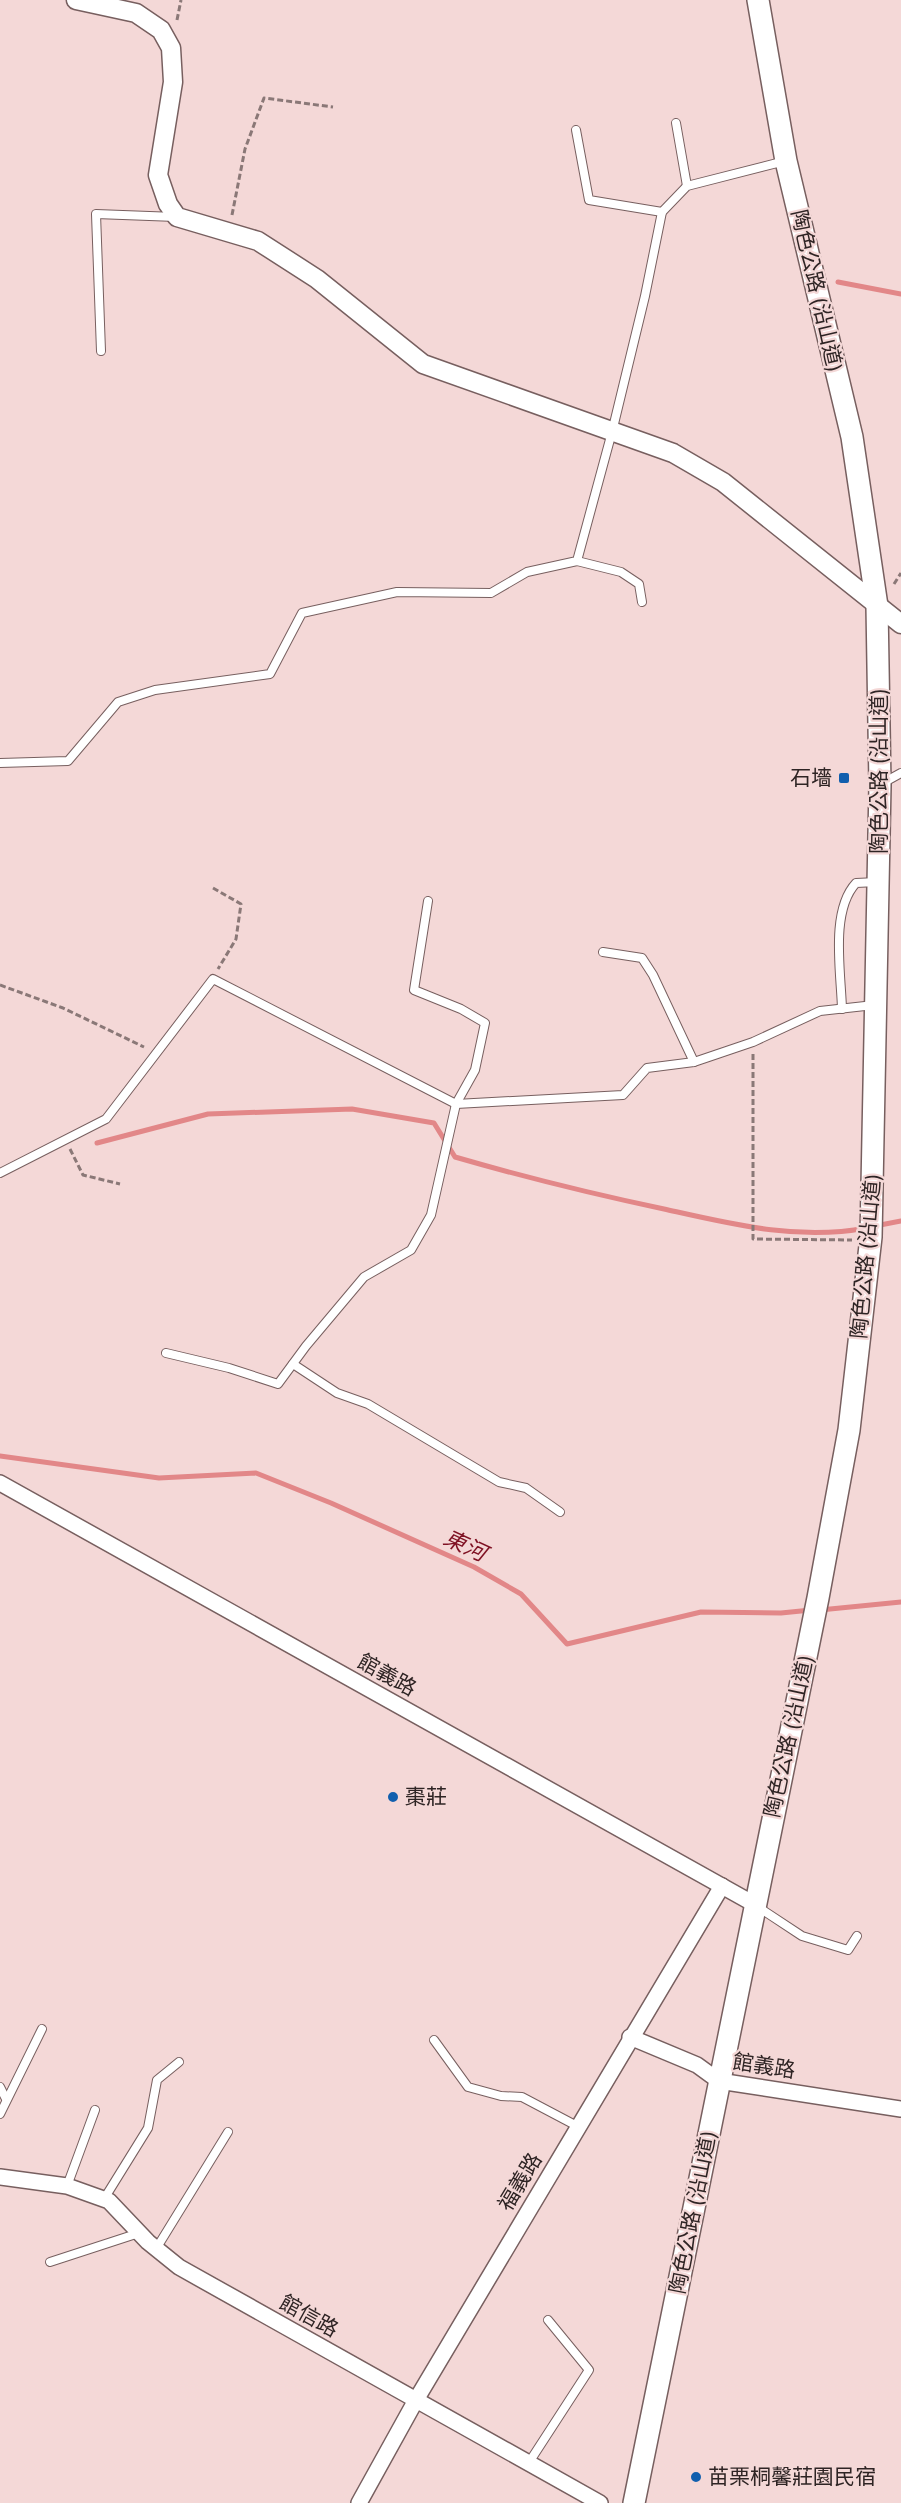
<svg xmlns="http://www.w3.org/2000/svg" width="901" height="2503" viewBox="0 0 901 2503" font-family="'Nunito Sans','Noto Sans TC',sans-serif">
  <rect width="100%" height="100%" fill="#f4d8d7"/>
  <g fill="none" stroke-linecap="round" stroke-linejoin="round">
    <g stroke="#e28788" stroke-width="5">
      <path d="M838,282L901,294"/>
      <path d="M97,1143L208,1114L352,1109L434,1123L455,1157C524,1177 593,1194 664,1209C731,1224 798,1241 866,1228"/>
      <path d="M875,1226L901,1221"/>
      <path d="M0,1456L159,1478L256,1473L331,1503L474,1567L521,1594L567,1644L701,1612L781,1613L811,1610"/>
      <path d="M820,1610L901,1602"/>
    </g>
    <g stroke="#775f5f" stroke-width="10">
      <g id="service">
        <path d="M676,123L687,186"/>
        <path d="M576,130L589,200L662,212"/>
        <path d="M101,351L96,214L176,217"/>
        <path d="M577,561L621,572L639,584L642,602"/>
        <path d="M0,763L68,761L118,702L155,690L270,674L302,613L397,592L491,593L527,572L577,561L612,432L645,296L662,212L687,186L785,161"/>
        <path d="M881,784L901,773"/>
        <path d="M603,952L642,958L653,975L694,1062"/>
        <path d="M842,1009C841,972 830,911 856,883L877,882"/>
        <path d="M0,1173L106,1119L213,979L456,1104L623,1095L647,1068L694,1062L753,1042L820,1011L874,1005"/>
        <path d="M166,1353L229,1368L278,1384L306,1346L364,1277L411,1250L431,1215L456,1104L475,1070L485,1023L461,1009L414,990L428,901"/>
        <path d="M293,1364L337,1393L368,1404L499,1482L526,1488L560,1512"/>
        <path d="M758,1907L802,1936L848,1950L857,1936"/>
        <path d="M434,2040L468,2087L501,2096L522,2097L577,2126"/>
        <path d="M0,2087L6,2099"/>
        <path d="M0,2114L42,2029"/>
        <path d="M67,2186L95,2110"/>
        <path d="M104,2199L148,2128L157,2080L179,2062"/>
        <path d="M156,2249L228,2132"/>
        <path d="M50,2262L139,2233"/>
        <path d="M528,2464L589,2370L548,2320"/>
      </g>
    </g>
    <g stroke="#775f5f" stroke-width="18">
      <g id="minor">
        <path d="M0,1483L754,1904"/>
        <path d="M630,2037L697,2065L719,2081L901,2109"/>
        <path d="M0,2177L67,2186L109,2201L148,2242L179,2267L600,2503"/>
        <path d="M359,2503L416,2400L722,1886"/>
      </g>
    </g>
    <g stroke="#775f5f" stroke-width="21">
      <path id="tertiary" d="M76,0L136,13L161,30L171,48L173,82L158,175L168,204L177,217L258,241L317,279L423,364L673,453L723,482L901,624"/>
    </g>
    <g stroke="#775f5f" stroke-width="24">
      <path id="secondary" d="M634,2503L818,1598L849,1430L871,1237L880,785L877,606L852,437L786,161L758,0"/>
    </g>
    <g stroke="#8a7877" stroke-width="3" stroke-dasharray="6 3" stroke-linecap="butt">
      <path d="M177,20L181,0"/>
      <path d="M232,215L245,149L264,98L333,107"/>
      <path d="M894,584L901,573"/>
      <path d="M213,888L241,904L236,939L218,969"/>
      <path d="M0,985L63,1008L144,1047"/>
      <path d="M753,1054V1239L852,1240"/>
      <path d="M70,1149L83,1175L120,1184"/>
    </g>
    <use href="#service" stroke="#fff" stroke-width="8"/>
    <use href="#minor" stroke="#fff" stroke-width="15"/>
    <use href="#tertiary" stroke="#fff" stroke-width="18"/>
    <use href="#secondary" stroke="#fff" stroke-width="21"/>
  </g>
  <g fill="#115fae" stroke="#f4d8d7" stroke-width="2">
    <rect x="838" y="772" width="12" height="12" rx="3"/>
    <circle cx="393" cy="1797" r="6"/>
    <circle cx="696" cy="2477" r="6"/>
  </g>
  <g text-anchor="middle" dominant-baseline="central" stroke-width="4.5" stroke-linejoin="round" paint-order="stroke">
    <g font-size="21" fill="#2e2424" stroke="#f4d8d7">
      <text transform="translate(817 291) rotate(77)">陶色公路 (沿山道)</text>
      <text transform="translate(879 771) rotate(-90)">陶色公路 (沿山道)</text>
      <text transform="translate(866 1256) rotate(-85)">陶色公路 (沿山道)</text>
      <text transform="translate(387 1675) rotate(29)">館義路</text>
      <text transform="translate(789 1736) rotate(-78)">陶色公路 (沿山道)</text>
      <text transform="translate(764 2066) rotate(9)">館義路</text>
      <text transform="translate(520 2182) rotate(-59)">福義路</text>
      <text transform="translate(693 2212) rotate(-79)">陶色公路 (沿山道)</text>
      <text transform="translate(309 2316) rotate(29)">館信路</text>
    </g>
    <g font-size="21" fill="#2e2424" stroke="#f4d8d7" text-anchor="start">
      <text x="832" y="778" text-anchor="end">石墻</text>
      <text x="405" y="1797">棗莊</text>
      <text x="708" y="2477">苗栗桐馨莊園民宿</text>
    </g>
    <g font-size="22" font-style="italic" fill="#7f1123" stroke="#f4d8d7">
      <text transform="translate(465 1546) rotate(25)">東河</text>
    </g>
  </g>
</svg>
